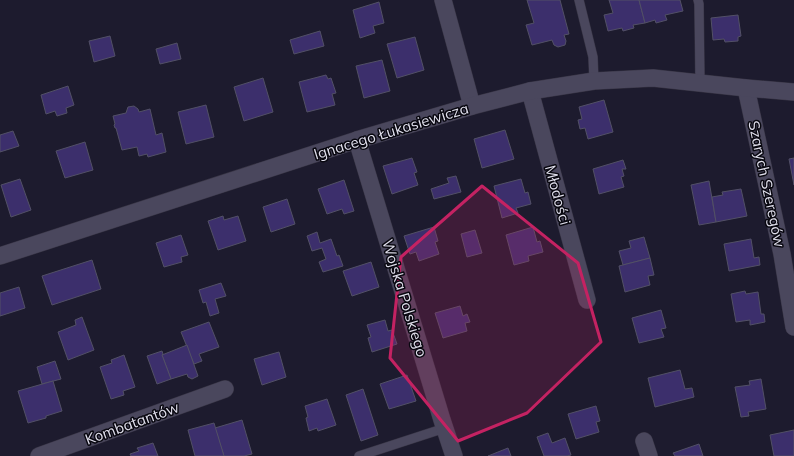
<svg xmlns="http://www.w3.org/2000/svg" width="794" height="456" viewBox="0 0 794 456" font-family="Mulish,sans-serif">
  <rect width="100%" height="100%" fill="#1d1b2e"/>
  <g fill="#3c2f6c" stroke="#525066">
    <path d="M527,0H560L569,34L564,35L566,41L565,45L558,47L554,45L552,40L532,45L526,25L534,23Z"/>
    <path d="M609,0H639L645,23L633,25L634,28L623,31L622,28L608,31L604,15L613,13Z"/>
    <path d="M639,0H680L683,11L665,15L667,20L656,23L655,20L645,23Z"/>
    <path d="M379,2L384,23L373,26L375,33L360,38L353,10Z"/>
    <path d="M738,15L741,36L738,37V41L725,42L724,39L713,40L711,18Z"/>
    <path d="M320,31L324,46L294,54L290,40Z"/>
    <path d="M110,36L115,56L94,62L89,41Z"/>
    <path d="M415,37L424,70L397,78L387,44Z"/>
    <path d="M177,43L181,59L160,64L156,49Z"/>
    <path d="M382,60L390,91L364,98L356,66Z"/>
    <path d="M326,75L328,79L331,78L336,93L332,94L335,105L307,112L299,82Z"/>
    <path d="M263,78L273,112L244,121L234,87Z"/>
    <path d="M68,86L74,105L66,108L67,113L57,116L55,111L46,114L41,95Z"/>
    <path d="M604,100L613,132L588,139L585,128L580,129L578,120L582,119L579,107Z"/>
    <path d="M206,105L214,137L186,144L178,112Z"/>
    <path d="M134,106L138,109L139,112L150,109L156,135L162,133L166,152L148,157L147,154L139,156L137,147L122,150L116,128H115L114,125L115,124L113,116L126,113L128,107Z"/>
    <path d="M505,130L514,159L482,168L474,139Z"/>
    <path d="M13,131L19,146L0,152V135Z"/>
    <path d="M85,142L93,170L65,178L56,151Z"/>
    <path d="M412,158L417,172L414,173L418,185L392,194L383,166Z"/>
    <path d="M794,158V185L789,159Z"/>
    <path d="M623,160L626,169H622L624,176L621,177L624,187L599,194L593,169Z"/>
    <path d="M456,176L461,192L434,199L431,189L449,183L447,178Z"/>
    <path d="M20,179L31,210L11,217L1,185Z"/>
    <path d="M521,179L525,193L528,192L531,204L516,208L518,213L502,218L494,186Z"/>
    <path d="M344,180L354,211L344,214L342,209L327,214L318,189Z"/>
    <path d="M709,181L716,222L699,225L691,185Z"/>
    <path d="M741,189L747,216L716,222L712,197L723,195L722,192Z"/>
    <path d="M287,199L295,224L271,232L263,207Z"/>
    <path d="M223,216L224,220L238,216L246,241L218,250L208,221Z"/>
    <path d="M434,227L438,241L435,242L439,254L419,261L416,252L410,254L404,236Z"/>
    <path d="M533,227L537,242L540,241L543,252L528,256L529,261L514,265L506,235Z"/>
    <path d="M475,230L482,253L467,257L461,234Z"/>
    <path d="M317,232L320,243L331,239L337,256L339,255L343,266L323,272L319,262L326,259L322,248L312,251L307,236Z"/>
    <path d="M181,235L188,255L181,257L182,262L164,267L156,243Z"/>
    <path d="M644,237L650,258L623,265L619,251L631,248L629,241Z"/>
    <path d="M751,239L754,258L759,257L760,265L729,271L724,244Z"/>
    <path d="M650,258L654,275L648,276L650,285L625,292L619,266Z"/>
    <path d="M92,260L101,289L52,305L42,276Z"/>
    <path d="M371,262L379,287L352,296L343,271Z"/>
    <path d="M221,283L226,296L215,299L219,313L210,316L206,302L203,303L199,290Z"/>
    <path d="M19,287L25,308L0,316V293Z"/>
    <path d="M745,291L746,294L758,292L761,314H764L765,322L750,325V320L736,322L731,294Z"/>
    <path d="M460,306L463,316L467,314L470,322L465,323L467,331L443,338L435,313Z"/>
    <path d="M661,310L666,328L661,329L664,337L639,343L632,318Z"/>
    <path d="M82,317L94,350L68,360L58,332L76,325L75,320Z"/>
    <path d="M385,320L388,331L392,330L397,344L372,352L368,338L371,337L367,325Z"/>
    <path d="M209,322L219,347L199,354L202,361L194,364L181,332Z"/>
    <path d="M187,345L198,376L192,379L188,377L187,374L171,379L162,355Z"/>
    <path d="M162,351L163,354L162,355L171,379L157,384L147,356Z"/>
    <path d="M279,352L286,377L262,385L254,359Z"/>
    <path d="M124,355L135,387L123,391L124,395L111,399L100,367L112,363L111,360Z"/>
    <path d="M55,361L61,379L42,384L37,367Z"/>
    <path d="M680,370L685,389L692,388L694,397L655,407L648,378Z"/>
    <path d="M407,375L416,401L389,409L380,384Z"/>
    <path d="M761,379L766,409L748,412L749,416L741,417L735,387L750,385L749,381Z"/>
    <path d="M53,381L62,411L46,416V418L28,423L18,391Z"/>
    <path d="M363,389L378,435L361,441L346,395Z"/>
    <path d="M327,399L336,425L318,431L317,428L309,431L306,418L308,417L305,406Z"/>
    <path d="M596,406L600,421L596,422L599,432L576,439L568,414Z"/>
    <path d="M242,420L252,454L244,456H224L215,428Z"/>
    <path d="M214,423L224,456H195L188,430Z"/>
    <path d="M794,430V456H774L770,435Z"/>
    <path d="M548,433L552,443L565,438L571,455L567,456H544L537,437Z"/>
    <path d="M153,443L158,456H131L130,454L139,451L137,448Z"/>
    <path d="M699,444L703,456H675L673,453Z"/>
    <path d="M508,448L511,456H488Z"/>
  </g>
  <g fill="none" stroke-linecap="round" stroke-linejoin="round">
    <g stroke="#383545" stroke-width="10">
      <g id="lane">
        <path d="M579,0L593,57L594,81"/>
        <path d="M698,0L699,4L700,83"/>
        <path d="M359,456L445,428"/>
      </g>
    </g>
    <g stroke="#383545" stroke-width="18">
      <g id="street">
        <path d="M443,0L472,106"/>
        <path d="M746,88L782,254L794,327"/>
        <path d="M530,91L587,300"/>
        <path d="M357,140L442,420L454,456"/>
        <path d="M0,256L357,140L472,106L530,91L594,81L653,78L746,88L794,92"/>
        <path d="M644,441L649,456"/>
        <path d="M39,456L225,389"/>
      </g>
    </g>
    <use href="#lane" stroke="#4a475d" stroke-width="9"/>
    <use href="#street" stroke="#4a475d" stroke-width="17"/>
  </g>
  <path fill="#c42262" fill-opacity="0.2" stroke="#c42262" stroke-width="3" stroke-linejoin="round" d="M482,186L578,263L601,342L527,413L458,441L390,358L401,257Z"/>
  <g text-anchor="middle" dominant-baseline="central" stroke-width="3" stroke-linejoin="round" paint-order="stroke">
    <g font-size="15" fill="#e1e0ed" stroke="#08070f">
      <text transform="translate(391 131) rotate(-17)">Ignacego Łukasiewicza</text>
      <text transform="translate(767 184) rotate(78)">Szarych Szeregów</text>
      <text transform="translate(558 195) rotate(75)">Młodości</text>
      <text transform="translate(405 298) rotate(73)">Wojska Polskiego</text>
      <text transform="translate(132 423) rotate(-20)">Kombatantów</text>
    </g>
  </g>
</svg>
